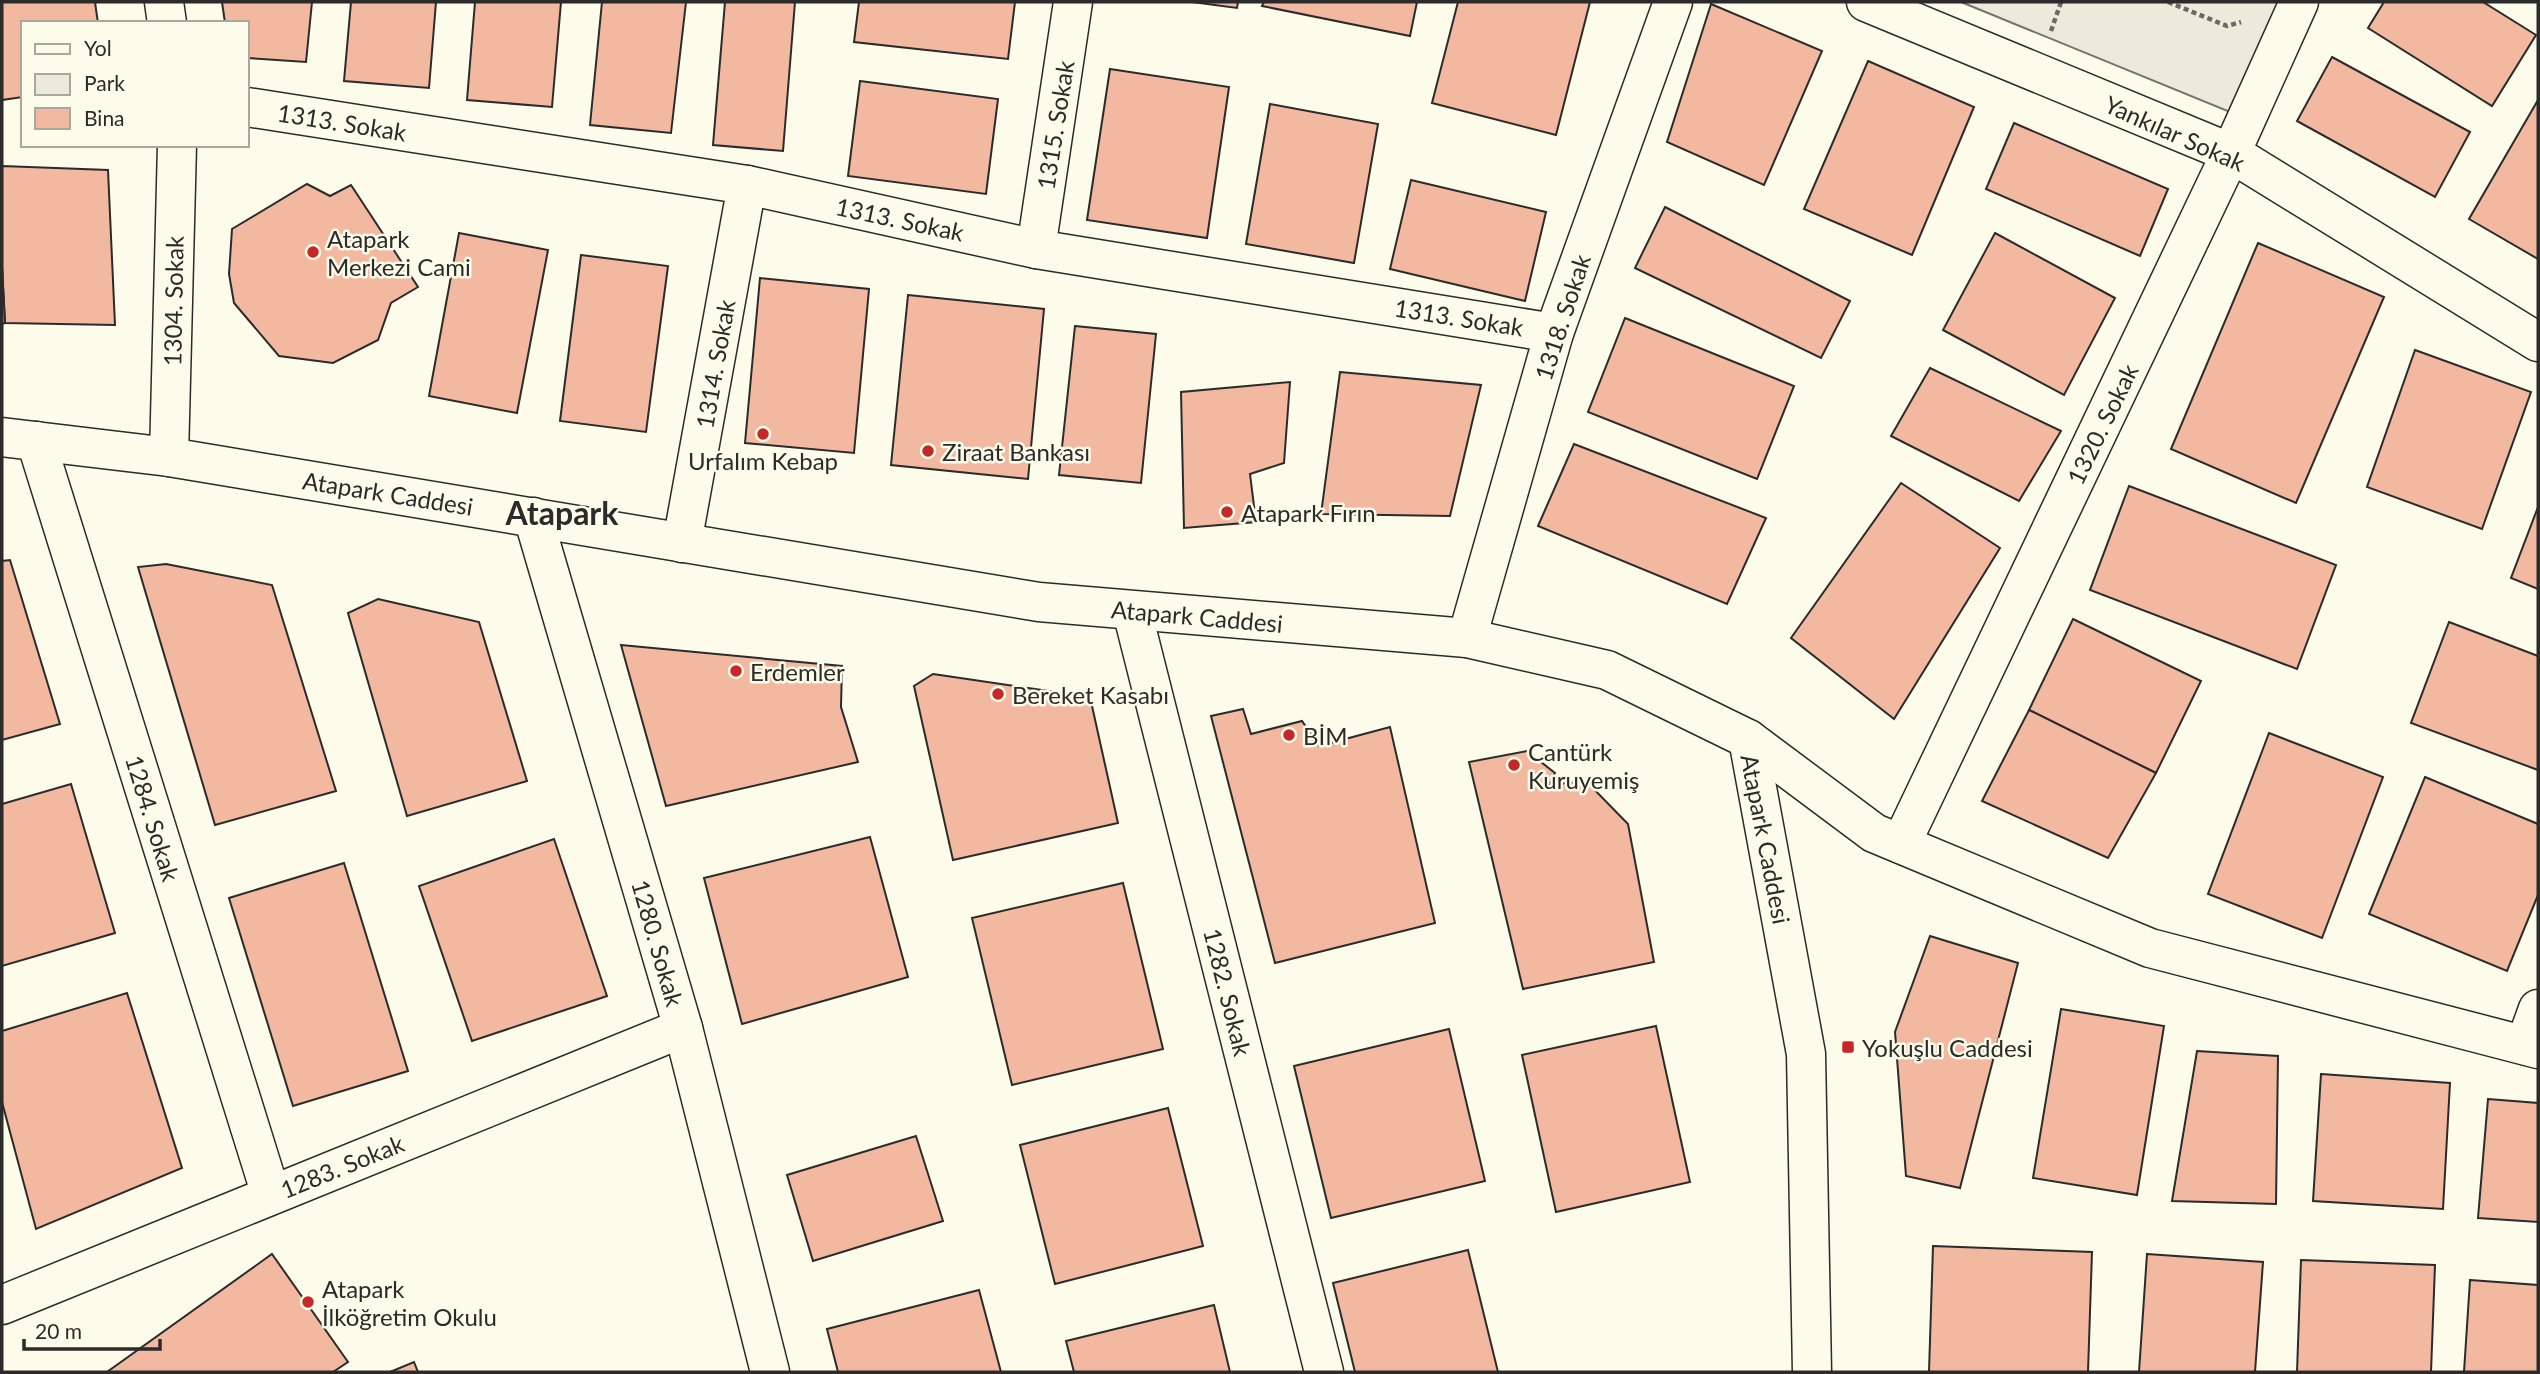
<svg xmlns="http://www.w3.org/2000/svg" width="2540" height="1374" viewBox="0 0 2540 1374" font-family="Lato,sans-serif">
  <rect width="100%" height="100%" fill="#fdfbea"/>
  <path fill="#ecebdb" stroke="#74746e" stroke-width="2" d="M1961,2H2286L2230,112Z"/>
  <g fill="#f2b8a0" stroke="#2b2b2b" stroke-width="2">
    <path d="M2,2H95L98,23H23V97L2,100Z"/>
    <path d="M222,2H312L306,62L247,58V23H225Z"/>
    <path d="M351,2H436L429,88L344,81Z"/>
    <path d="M475,2H561L552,107L467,100Z"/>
    <path d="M602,2H686L671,133L590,125Z"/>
    <path d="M725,2H795L783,151L713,145Z"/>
    <path d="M859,2H1015L1008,59L854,42Z"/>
    <path d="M1192,2H1238L1237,8Z"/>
    <path d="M1264,2H1417L1410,36L1262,6Z"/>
    <path d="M1458,2H1590L1556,135L1432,103Z"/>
    <path d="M2384,2H2483L2536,35L2492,106L2368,28Z"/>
    <path d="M1711,4L1822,51L1764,185L1667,142Z"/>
    <path d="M2332,57L2470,132L2435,197L2297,121Z"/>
    <path d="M1868,61L1974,107L1912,255L1804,209Z"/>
    <path d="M1110,69L1229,87L1207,238L1087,220Z"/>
    <path d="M860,81L998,99L986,194L848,176Z"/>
    <path d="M2538,100V259L2469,219Z"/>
    <path d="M1270,104L1378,124L1354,263L1246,244Z"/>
    <path d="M2014,123L2168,189L2140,256L1986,189Z"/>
    <path d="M2,166L108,170L115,325L5,323L2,267Z"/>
    <path d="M1411,180L1546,212L1525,301L1390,269Z"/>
    <path d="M307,184L330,196L351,185L418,287L391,303L378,340L333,363L279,356L234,303L229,274L232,229Z"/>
    <path d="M1665,207L1850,301L1821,358L1635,268Z"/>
    <path d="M459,233L548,250L517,413L429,396Z"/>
    <path d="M1995,233L2115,298L2064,395L1943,330Z"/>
    <path d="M2258,243L2384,297L2296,503L2171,449Z"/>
    <path d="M581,255L668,266L646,432L560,421Z"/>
    <path d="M2,267L5,323L2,324Z"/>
    <path d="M760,278L869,289L854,453L745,443Z"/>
    <path d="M908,295L1044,309L1028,479L891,465Z"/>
    <path d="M1625,318L1794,386L1757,479L1588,412Z"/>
    <path d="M1075,326L1156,334L1141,483L1059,475Z"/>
    <path d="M2415,350L2531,392L2482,529L2367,487Z"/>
    <path d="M1930,368L2061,431L2019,501L1891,436Z"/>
    <path d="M1340,372L1481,385L1450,516L1321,514Z"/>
    <path d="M1290,382L1284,463L1250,474L1256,522L1184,528L1181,392Z"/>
    <path d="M1574,444L1766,518L1727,604L1538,526Z"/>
    <path d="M1901,483L2000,548L1894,719L1791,638Z"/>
    <path d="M2129,486L2336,565L2297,669L2090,590Z"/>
    <path d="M2538,507V589L2511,578Z"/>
    <path d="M10,560L60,724L2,740V561Z"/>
    <path d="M166,564L272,585L336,791L215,825L138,567Z"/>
    <path d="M378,599L479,622L527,781L407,816L348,613Z"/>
    <path d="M2073,619L2201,681L2156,773L2029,710Z"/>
    <path d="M2449,622L2538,656V770L2411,723Z"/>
    <path d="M621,645L842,666L841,707L858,762L666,806Z"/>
    <path d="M933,674L1090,697L1118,823L953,860L914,686Z"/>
    <path d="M1243,709L1251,734L1302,721L1319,746L1390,727L1435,923L1275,963L1211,716Z"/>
    <path d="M2029,710L2156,773L2108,858L1982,801Z"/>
    <path d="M2269,733L2383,777L2322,938L2208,894Z"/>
    <path d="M1527,751L1555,773L1549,785L1586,781L1628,824L1654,962L1523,989L1469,762Z"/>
    <path d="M2425,777L2538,824V895L2507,971L2369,914Z"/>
    <path d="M71,784L115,933L2,966V804Z"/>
    <path d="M870,837L908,977L742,1024L704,878Z"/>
    <path d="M554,839L607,996L472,1041L419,886Z"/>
    <path d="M344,863L408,1071L293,1106L229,898Z"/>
    <path d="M1123,883L1163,1049L1012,1085L972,918Z"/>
    <path d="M1930,936L2018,963L1960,1188L1906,1176L1895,1032Z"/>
    <path d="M127,993L182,1168L36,1229L2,1102V1031Z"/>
    <path d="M2061,1009L2164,1026L2137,1195L2033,1178Z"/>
    <path d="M1656,1026L1690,1182L1556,1212L1522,1055Z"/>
    <path d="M1449,1029L1485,1181L1331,1218L1294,1066Z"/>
    <path d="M2197,1051L2278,1056L2276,1204L2172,1201Z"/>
    <path d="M2321,1074L2450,1083L2443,1209L2313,1201Z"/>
    <path d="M2488,1099L2538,1103V1222L2478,1218Z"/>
    <path d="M1168,1108L1203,1246L1055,1284L1020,1145Z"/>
    <path d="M916,1136L943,1221L813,1261L787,1175Z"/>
    <path d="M1933,1246L2092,1252L2088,1372H1929Z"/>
    <path d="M1468,1250L1498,1372H1355L1333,1283Z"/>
    <path d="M272,1254L348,1362L333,1372H107Z"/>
    <path d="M2147,1254L2263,1262L2255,1372H2139Z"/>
    <path d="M2301,1260L2435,1265L2431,1372H2297Z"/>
    <path d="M2470,1280L2538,1285V1372H2464Z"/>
    <path d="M979,1290L1001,1372H838L827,1329Z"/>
    <path d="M1214,1305L1230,1372H1074L1066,1341Z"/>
    <path d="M414,1362L418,1372H390Z"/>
  </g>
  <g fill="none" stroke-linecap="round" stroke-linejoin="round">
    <g stroke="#2b2b2b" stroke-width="41">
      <g id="street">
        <path d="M164,2L167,23"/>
        <path d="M1866,2L2231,153L2538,342"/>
        <path d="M247,107L747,185L1036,249L1554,333"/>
        <path d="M1036,249L1073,2"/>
        <path d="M36,441L271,1195"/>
        <path d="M169,457L177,145"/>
        <path d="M533,517L683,1028L770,1372"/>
        <path d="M682,543L747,185"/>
        <path d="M1132,611L1324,1372"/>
        <path d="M1467,638L1554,333L1673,2"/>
        <path d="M1748,739L1874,833L2150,948L2538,1049"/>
        <path d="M1901,844L2231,153L2299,2"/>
        <path d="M2525,1045L2538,1009"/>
        <path d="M2,1305L683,1028"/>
      </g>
    </g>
    <g stroke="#2b2b2b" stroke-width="41">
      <path id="secondary" d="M2,437L169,457L1039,602L1467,638L1607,670L1748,739L1806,1054L1812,1372"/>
    </g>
    <g stroke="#6a6964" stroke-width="4.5" stroke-dasharray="5 3.5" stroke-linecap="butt">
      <path d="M2168,2L2227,26L2241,22"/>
      <path d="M2051,31L2061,2"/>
    </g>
    <use href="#street" stroke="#fdfbea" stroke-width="38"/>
    <use href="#secondary" stroke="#fdfbea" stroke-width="38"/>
  </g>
  <g fill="#c62828" stroke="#fdfbea" stroke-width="2.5">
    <circle cx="313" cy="252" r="7"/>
    <circle cx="763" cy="434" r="7"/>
    <circle cx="928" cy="451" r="7"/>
    <circle cx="1227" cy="512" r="7"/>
    <circle cx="736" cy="671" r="7"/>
    <circle cx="998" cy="694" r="7"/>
    <circle cx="1289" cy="735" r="7"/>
    <circle cx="1514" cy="765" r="7"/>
    <rect x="1841" y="1040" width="14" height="14" rx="3.5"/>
    <circle cx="308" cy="1302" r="7"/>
  </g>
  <g text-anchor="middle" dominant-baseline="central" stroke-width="5" stroke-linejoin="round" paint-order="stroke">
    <g font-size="24" fill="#2b2b2b" stroke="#fdfbea">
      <text transform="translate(342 122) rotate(9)">1313. Sokak</text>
      <text transform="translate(1055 125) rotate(-81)">1315. Sokak</text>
      <text transform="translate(2175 133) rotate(24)">Yankılar Sokak</text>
      <text transform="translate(900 219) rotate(12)">1313. Sokak</text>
      <text transform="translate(173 301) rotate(-89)">1304. Sokak</text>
      <text transform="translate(1459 317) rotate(9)">1313. Sokak</text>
      <text transform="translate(1562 317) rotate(-72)">1318. Sokak</text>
      <text transform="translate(715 364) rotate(-80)">1314. Sokak</text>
      <text transform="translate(2102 424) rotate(-64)">1320. Sokak</text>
      <text transform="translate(388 493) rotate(9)">Atapark Caddesi</text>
      <text transform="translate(1197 616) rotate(5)">Atapark Caddesi</text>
      <text transform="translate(153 818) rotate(73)">1284. Sokak</text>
      <text transform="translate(1766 839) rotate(79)">Atapark Caddesi</text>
      <text transform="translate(658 943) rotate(74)">1280. Sokak</text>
      <text transform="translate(1228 992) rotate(76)">1282. Sokak</text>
      <text transform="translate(342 1166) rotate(-22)">1283. Sokak</text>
    </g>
    <g font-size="24" fill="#2b2b2b" stroke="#fdfbea" text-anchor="start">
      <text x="327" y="238">Atapark<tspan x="327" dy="28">Merkezi Cami</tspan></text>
      <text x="942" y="451">Ziraat Bankası</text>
      <text x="763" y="460" text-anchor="middle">Urfalım Kebap</text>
      <text x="1241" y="512">Atapark Fırın</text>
      <text x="750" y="671">Erdemler</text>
      <text x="1012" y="694">Bereket Kasabı</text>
      <text x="1303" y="735">BİM</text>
      <text x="1528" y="751">Cantürk<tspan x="1528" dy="28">Kuruyemiş</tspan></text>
      <text x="1862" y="1047">Yokuşlu Caddesi</text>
      <text x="322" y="1288">Atapark<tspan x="322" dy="28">İlköğretim Okulu</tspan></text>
    </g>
    <g font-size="32" font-weight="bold" fill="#2b2b2b" stroke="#fdfbea">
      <text x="562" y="512">Atapark</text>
    </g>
  </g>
  <rect width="2540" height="1374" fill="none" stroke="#2b2b2b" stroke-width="7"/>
  <rect x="21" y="21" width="228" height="126" fill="#fdfbea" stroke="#a9a89e" stroke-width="2"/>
  <rect x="35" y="44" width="35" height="10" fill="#fdfbea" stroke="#a9a89e" stroke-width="2"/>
  <text x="84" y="56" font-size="21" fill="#2b2b2b">Yol</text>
  <rect x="35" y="74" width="35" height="21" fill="#ecebdb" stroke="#a9a89e" stroke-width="2"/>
  <text x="84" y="91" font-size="21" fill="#2b2b2b">Park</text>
  <rect x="35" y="108" width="35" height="21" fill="#f2b8a0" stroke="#a9a89e" stroke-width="2"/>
  <text x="84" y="126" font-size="21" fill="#2b2b2b">Bina</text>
  <path d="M24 1339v10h136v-10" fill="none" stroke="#2b2b2b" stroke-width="3.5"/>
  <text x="35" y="1339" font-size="21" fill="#2b2b2b" stroke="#fdfbea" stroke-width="5" paint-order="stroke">20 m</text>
</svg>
